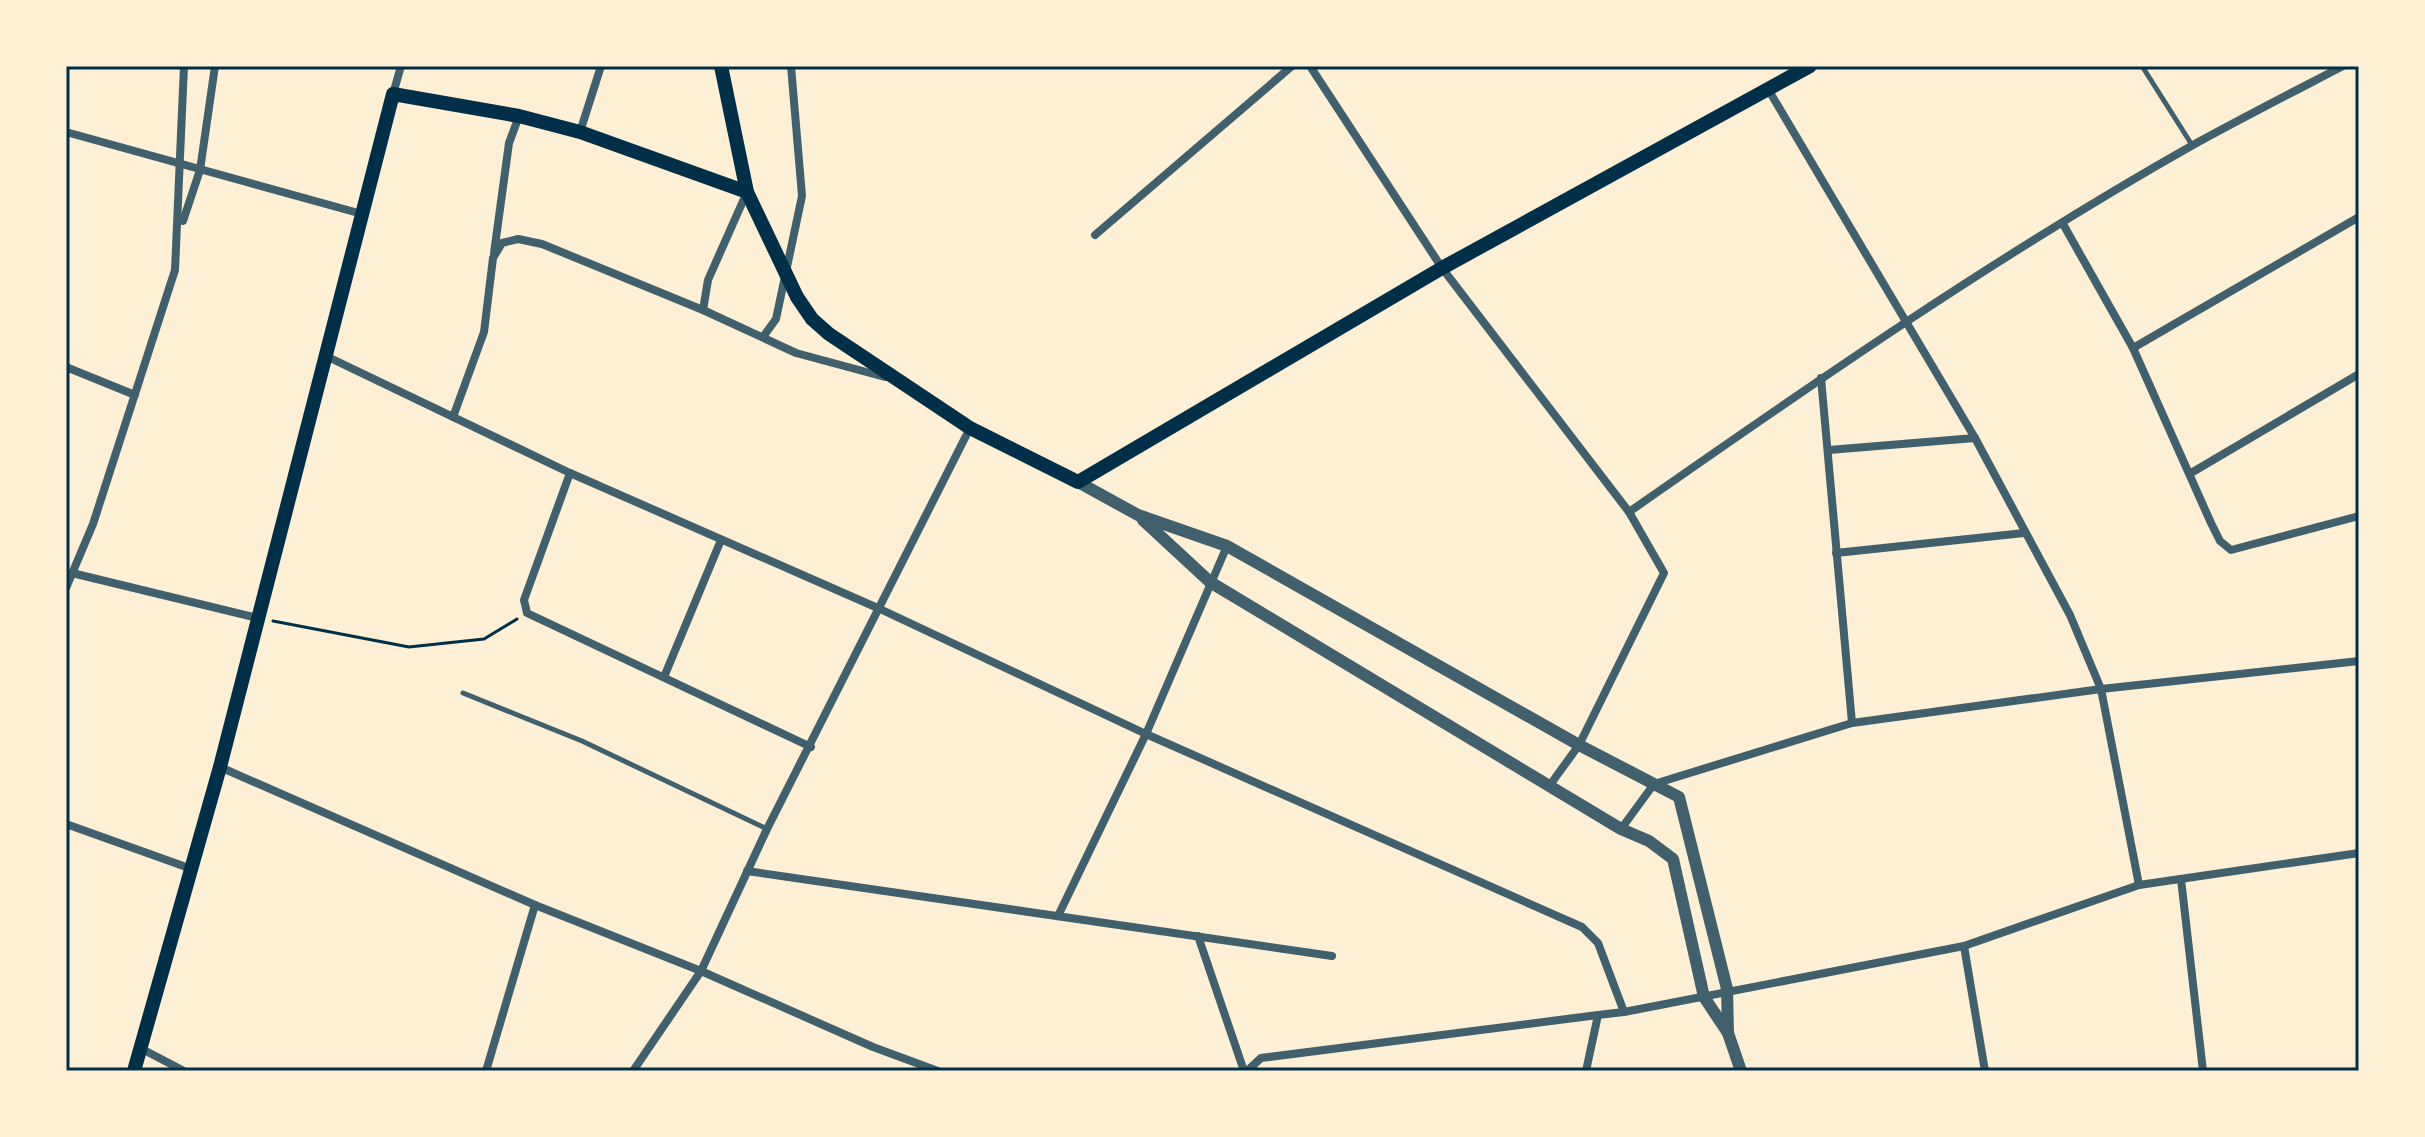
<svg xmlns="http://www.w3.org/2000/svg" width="2425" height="1137" viewBox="0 0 2425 1137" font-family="'Golos Text',sans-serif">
  <rect width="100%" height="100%" fill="#fdf0d5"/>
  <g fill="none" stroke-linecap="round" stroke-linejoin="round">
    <path stroke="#003049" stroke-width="3" d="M273,621L409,647L484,639L517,619"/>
    <g stroke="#3f606c" stroke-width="5">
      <path d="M2142,66L2192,145"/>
      <path d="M463,693L582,741L767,829"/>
    </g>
    <g stroke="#3f606c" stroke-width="8">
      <path d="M1310,66L1442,268L1629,512L1664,573L1579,745L1550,785"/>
      <path d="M1768,89L1975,438L2070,615L2101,689L2139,885"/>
      <path d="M393,94L401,66"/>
      <path d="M66,132L362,214"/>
      <path d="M580,132L601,66"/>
      <path d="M183,221L200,170L215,66"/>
      <path d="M2063,224L2133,348L2211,523L2220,541L2231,550L2359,516"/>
      <path d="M1095,235L1292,66"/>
      <path d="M494,253L509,143L519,116"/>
      <path d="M703,310L708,280L747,192"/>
      <path d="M763,337L776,319L802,196L791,66"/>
      <path d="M2133,348L2359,217"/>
      <path d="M328,357L570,473L880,609L1146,734L1582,927L1598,943L1624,1012L1964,946L2139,885L2359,853"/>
      <path d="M66,367L135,395"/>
      <path d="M1821,378L1852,723"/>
      <path d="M453,417L484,332L493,258L502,243L518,239L542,244L703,310L796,353L885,377"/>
      <path d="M1829,450L1975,438"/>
      <path d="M570,473L524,600L527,613L811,747"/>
      <path d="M2191,473L2359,374"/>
      <path d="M1629,512C1812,384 1998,255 2193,145C2242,118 2293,92 2343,66"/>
      <path d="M1836,553L2024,533"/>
      <path d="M72,573L258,618"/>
      <path d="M66,588L93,524L175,270L184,66"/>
      <path d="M664,677L721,540"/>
      <path d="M220,767L535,905L701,971L873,1047L938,1071"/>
      <path d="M66,824L189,868"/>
      <path d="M1621,829L1654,784L1852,723L2101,689L2359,661"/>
      <path d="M747,871L1332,956"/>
      <path d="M2181,879L2203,1071"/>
      <path d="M1058,916L1146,734L1227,546"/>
      <path d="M1198,936L1244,1071"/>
      <path d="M1964,946L1985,1071"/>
      <path d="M142,1049L184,1071"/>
      <path d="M486,1071L535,905"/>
      <path d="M633,1071L701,971L767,829L970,428"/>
      <path d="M1247,1071L1261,1058L1598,1015"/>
      <path d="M1586,1071L1598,1015L1624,1012"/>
    </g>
    <g stroke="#3f606c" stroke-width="12">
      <path d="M1078,482L1138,515L1227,546L1579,745L1679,797L1727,989L1728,1033"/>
      <path d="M1143,520L1210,582L1621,829L1649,841L1673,859L1704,997L1728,1033L1741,1071"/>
    </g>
    <g stroke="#003049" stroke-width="14">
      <path d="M721,66L747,192L797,297L812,319L829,334L970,428L1078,482L1442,268L1810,66"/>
      <path d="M134,1071L220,767L393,94L519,116L580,132L747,192"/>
    </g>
  </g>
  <rect width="2425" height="1137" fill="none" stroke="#fdf0d5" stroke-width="136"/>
  <rect x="68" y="68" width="2289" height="1001" fill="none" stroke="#003049" stroke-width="3"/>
</svg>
